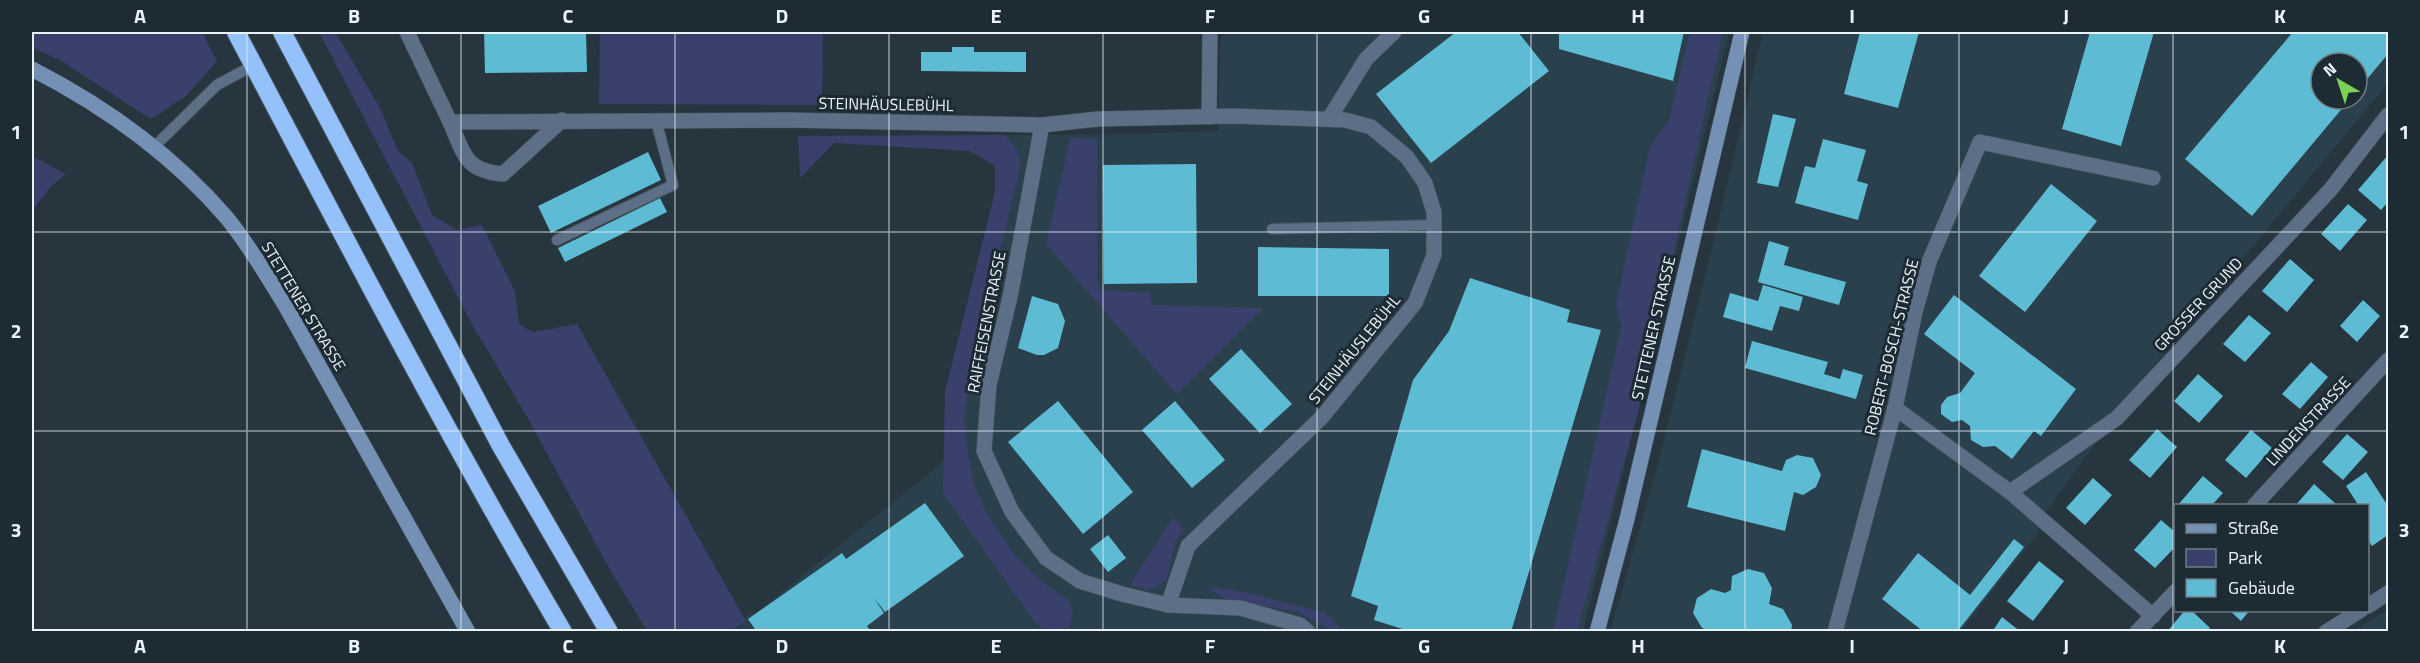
<svg xmlns="http://www.w3.org/2000/svg" width="2420" height="663" viewBox="0 0 2420 663" font-family="'Titillium Web',sans-serif">
  <rect width="100%" height="100%" fill="#27353e"/>
  <g fill="#2a404c" fill-rule="evenodd">
    <path d="M1223,32H1729L1638,412L1583,631L732,632L746,621L748,614L757,612L944,461L945,392L995,192V166L1004,135L1121,134L1218,131L1220,44Z"/>
    <path d="M1763,32H2388V83L2142,380L2047,510L2035,537L1961,631L1610,632L1658,464L1713,244ZM2321,63H2357V99H2321Z"/>
    <path d="M2388,609V631H2353L2381,614Z"/>
  </g>
  <g fill="#39406c">
    <path d="M32,32H202L217,61L186,96L151,119L60,60L32,48Z"/>
    <path d="M319,32H335L379,106L398,151L412,163L432,215L457,230L482,225L515,291L519,324L533,332L577,324L746,621L732,631H647L609,568L526,415L473,326Z"/>
    <path d="M600,32H823L822,105L599,104Z"/>
    <path d="M1690,32H1723L1638,412L1577,631H1553L1621,328L1616,304L1650,146L1669,120Z"/>
    <path d="M1004,135L1017,149L1021,165L974,357L964,417L969,459L974,485L988,516L1017,558L1041,581L1070,602L1073,615L1069,627C1051,634 1045,633 1032,618L943,493L945,392L995,192V166L970,151L834,143L800,178L798,136Z"/>
    <path d="M1070,138L1097,139V282L1100,290L1149,293L1153,305L1263,308L1177,394L1046,244Z"/>
    <path d="M32,156L66,174L51,186L32,211Z"/>
    <path d="M1173,517L1184,529L1175,542L1167,579L1158,586L1148,590L1130,585Z"/>
    <path d="M1207,587L1245,592L1325,613L1344,631H1331L1323,625L1297,612L1225,599Z"/>
  </g>
  <g fill="#5dbcd3">
    <path d="M484,32H586L587,72L485,73Z"/>
    <path d="M1456,32H1518L1549,71L1431,163L1376,94Z"/>
    <path d="M1559,32H1684L1673,81L1559,49Z"/>
    <path d="M1860,32H1919L1898,108L1844,94Z"/>
    <path d="M2090,32H2154L2121,146L2062,129Z"/>
    <path d="M2293,32H2388V54L2357,91V63H2321V99H2350L2252,216L2185,159Z"/>
    <path d="M952,47H974V52H1026V72L921,71V52H952Z"/>
    <path d="M1773,114L1796,119L1778,187L1757,183Z"/>
    <path d="M1823,139L1866,150L1857,181L1868,184L1858,220L1795,203L1805,166L1815,168Z"/>
    <path d="M648,152L661,180L551,233L538,206Z"/>
    <path d="M2388,155V202L2381,210L2358,190Z"/>
    <path d="M1196,164L1197,283L1104,284L1103,165Z"/>
    <path d="M2051,184L2097,221L2025,312L1979,276Z"/>
    <path d="M660,198L667,212L565,262L558,248Z"/>
    <path d="M2348,204L2367,220L2340,251L2321,234Z"/>
    <path d="M1769,241L1789,247L1784,265L1846,282L1839,305L1758,282Z"/>
    <path d="M1258,247L1389,249V296H1258Z"/>
    <path d="M2290,259L2314,280L2287,312L2262,291Z"/>
    <path d="M1470,278L1570,310L1567,322L1601,330L1511,632H1412L1374,620L1378,606L1351,596L1413,380L1449,331Z"/>
    <path d="M1763,285L1803,297L1799,311L1780,306L1772,331L1723,317L1730,293L1758,301Z"/>
    <path d="M1954,295L2076,389L2041,436L2034,431L2012,459L1995,446L1983,447L1971,440L1970,426L1962,420L1952,422L1941,414V405L1947,397L1960,393L1975,373L1924,334Z"/>
    <path d="M1032,296L1058,304L1065,321L1058,348L1044,355H1037L1018,348Z"/>
    <path d="M2363,300L2380,316L2357,342L2340,326Z"/>
    <path d="M2249,315L2271,333L2245,362L2223,344Z"/>
    <path d="M1752,341L1828,362L1824,374L1840,379L1843,369L1863,375L1856,399L1745,368Z"/>
    <path d="M1241,349L1292,404L1260,433L1209,379Z"/>
    <path d="M2311,362L2328,377L2300,409L2282,394Z"/>
    <path d="M2198,374L2223,396L2199,423L2174,401Z"/>
    <path d="M1058,401L1133,492L1083,534L1008,442Z"/>
    <path d="M1175,401L1225,460L1192,488L1142,430Z"/>
    <path d="M2157,429L2177,447L2150,478L2129,460Z"/>
    <path d="M2251,430L2272,448L2246,478L2225,460Z"/>
    <path d="M2347,434L2368,452L2343,480L2322,462Z"/>
    <path d="M1702,449L1782,471L1786,460L1797,455L1813,458L1821,475L1816,487L1803,495L1794,492L1785,531L1687,507Z"/>
    <path d="M2366,472L2388,506V535L2372,546L2368,540V506H2359L2346,486Z"/>
    <path d="M2203,476L2223,493L2211,506H2177Z"/>
    <path d="M2093,478L2112,495L2085,525L2066,508Z"/>
    <path d="M2314,484L2338,506H2295Z"/>
    <path d="M925,503L964,556L885,612L874,598L884,613L867,626L871,632H757L748,619L842,553L846,559Z"/>
    <path d="M2161,520L2176,533V546L2155,568L2134,550Z"/>
    <path d="M1108,535L1126,558L1108,572L1090,549Z"/>
    <path d="M2014,539L2024,547L1957,632H1924L1882,599L1918,553L1970,595Z"/>
    <path d="M2039,561L2064,581L2033,621L2007,601Z"/>
    <path d="M1748,569L1764,573L1772,588L1769,604L1783,609L1792,625L1791,632H1713L1702,628L1693,613L1697,598L1711,589L1725,593L1731,590L1732,576Z"/>
    <path d="M2185,610H2191L2210,628L2207,632H2167Z"/>
    <path d="M2229,610H2250L2241,621Z"/>
    <path d="M2002,617L2021,632H1992Z"/>
  </g>
  <g fill="none" stroke-linecap="round" stroke-linejoin="round">
    <g stroke="#46535c" stroke-width="12">
      <g id="lane">
        <path d="M155,146L217,85L254,65"/>
        <path d="M1272,229L1436,225"/>
        <path d="M557,240L673,185L656,120"/>
      </g>
    </g>
    <g stroke="#46535c" stroke-width="16">
      <g id="street">
        <path d="M407,32L450,122"/>
        <path d="M1209,117L1210,32"/>
        <path d="M1329,119L1366,59L1394,32"/>
        <path d="M562,120L503,174C464,171 464,153 450,122L785,120L1042,125L1098,119L1233,116L1345,120L1371,127L1407,157L1425,183L1434,212V255L1415,303L1322,417L1188,546L1168,605"/>
        <path d="M1042,125L1010,297L989,385L984,451L1012,512L1046,558L1080,581L1122,594L1168,605L1240,608L1300,625L1308,632"/>
        <path d="M1895,408L2010,492L2153,616"/>
        <path d="M2010,492L2117,418L2331,189L2388,115"/>
        <path d="M2254,506L2388,360"/>
        <path d="M2368,606L2388,593"/>
        <path d="M1835,632L1895,408L1915,312L1929,262L1980,142L2153,178"/>
        <path d="M2137,632L2176,591"/>
        <path d="M2326,632L2361,610"/>
      </g>
    </g>
    <g stroke="#46535c" stroke-width="16">
      <g id="secondary">
        <path d="M32,69C106,107 172,154 227,218C249,245 267,276 285,305L468,632"/>
        <path d="M1597,632L1627,519L1742,32"/>
      </g>
    </g>
    <g stroke="#46535c" stroke-width="20">
      <g id="highway">
        <path d="M236,32C342,233 447,435 563,632"/>
        <path d="M282,32L501,446L609,632"/>
      </g>
    </g>
    <use href="#lane" stroke="#5d6f87" stroke-width="10"/>
    <use href="#street" stroke="#5d6f87" stroke-width="15"/>
    <use href="#secondary" stroke="#7490b5" stroke-width="15"/>
    <use href="#highway" stroke="#95c1fb" stroke-width="18"/>
  </g>
  <path fill="none" stroke="#eaf3f9" stroke-width="1.5" stroke-opacity="0.55" d="M247,32V632M461,32V632M675,32V632M889,32V632M1103,32V632M1317,32V632M1531,32V632M1745,32V632M1959,32V632M2173,32V632M32,232H2388M32,431H2388"/>
  <g text-anchor="middle" dominant-baseline="central" stroke-width="6" stroke-linejoin="round" paint-order="stroke">
    <g font-size="16" fill="#eaf3f9" stroke="#1d2b34">
      <text transform="translate(886 104) rotate(1)">STEINHÄUSLEBÜHL</text>
      <text transform="translate(2198 304) rotate(-47)">GROSSER GRUND</text>
      <text transform="translate(304 306) rotate(59)">STETTENER STRASSE</text>
      <text transform="translate(986 322) rotate(-79)">RAIFFEISENSTRASSE</text>
      <text transform="translate(1653 328) rotate(-77)">STETTENER STRASSE</text>
      <text transform="translate(1891 347) rotate(-76)">ROBERT-BOSCH-STRASSE</text>
      <text transform="translate(1354 349) rotate(-51)">STEINHÄUSLEBÜHL</text>
      <text transform="translate(2308 421) rotate(-47)">LINDENSTRASSE</text>
    </g>
  </g>
  <rect width="2420" height="663" fill="none" stroke="#1d2b34" stroke-width="66"/>
  <rect x="2174" y="504" width="195" height="108" fill="#1d2b34" stroke="#6f7b83" stroke-width="1.5"/>
  <rect x="2186" y="524" width="30" height="9" fill="#7490b5" stroke="#6f7b83" stroke-width="1.5"/>
  <text x="2228" y="534" font-size="18" fill="#eaf3f9">Straße</text>
  <rect x="2186" y="549" width="30" height="18" fill="#39406c" stroke="#6f7b83" stroke-width="1.5"/>
  <text x="2228" y="564" font-size="18" fill="#eaf3f9">Park</text>
  <rect x="2186" y="579" width="30" height="18" fill="#5dbcd3" stroke="#6f7b83" stroke-width="1.5"/>
  <text x="2228" y="594" font-size="18" fill="#eaf3f9">Gebäude</text>
  <g transform="translate(2339 81) rotate(321)"><circle r="28" fill="#1d2b34" stroke="#6f7b83" stroke-width="1.5"/>
  <path d="M0-4.5L10 22L0 15L-10 22Z" fill="#7cd154"/>
  <text y="-9" font-size="16" font-weight="bold" text-anchor="middle" fill="#eaf3f9">N</text>
  </g>
  <rect x="33" y="33" width="2354" height="597" fill="none" stroke="#eaf3f9" stroke-width="2"/>
  <g font-size="20" text-anchor="middle" font-weight="bold" fill="#eaf3f9">
    <text x="140" y="23">A</text>
    <text x="354" y="23">B</text>
    <text x="568" y="23">C</text>
    <text x="782" y="23">D</text>
    <text x="996" y="23">E</text>
    <text x="1210" y="23">F</text>
    <text x="1424" y="23">G</text>
    <text x="1638" y="23">H</text>
    <text x="1852" y="23">I</text>
    <text x="2066" y="23">J</text>
    <text x="2280" y="23">K</text>
    <text x="16" y="139">1</text>
    <text x="2404" y="139">1</text>
    <text x="16" y="338">2</text>
    <text x="2404" y="338">2</text>
    <text x="16" y="537">3</text>
    <text x="2404" y="537">3</text>
    <text x="140" y="653">A</text>
    <text x="354" y="653">B</text>
    <text x="568" y="653">C</text>
    <text x="782" y="653">D</text>
    <text x="996" y="653">E</text>
    <text x="1210" y="653">F</text>
    <text x="1424" y="653">G</text>
    <text x="1638" y="653">H</text>
    <text x="1852" y="653">I</text>
    <text x="2066" y="653">J</text>
    <text x="2280" y="653">K</text>
  </g>
</svg>
